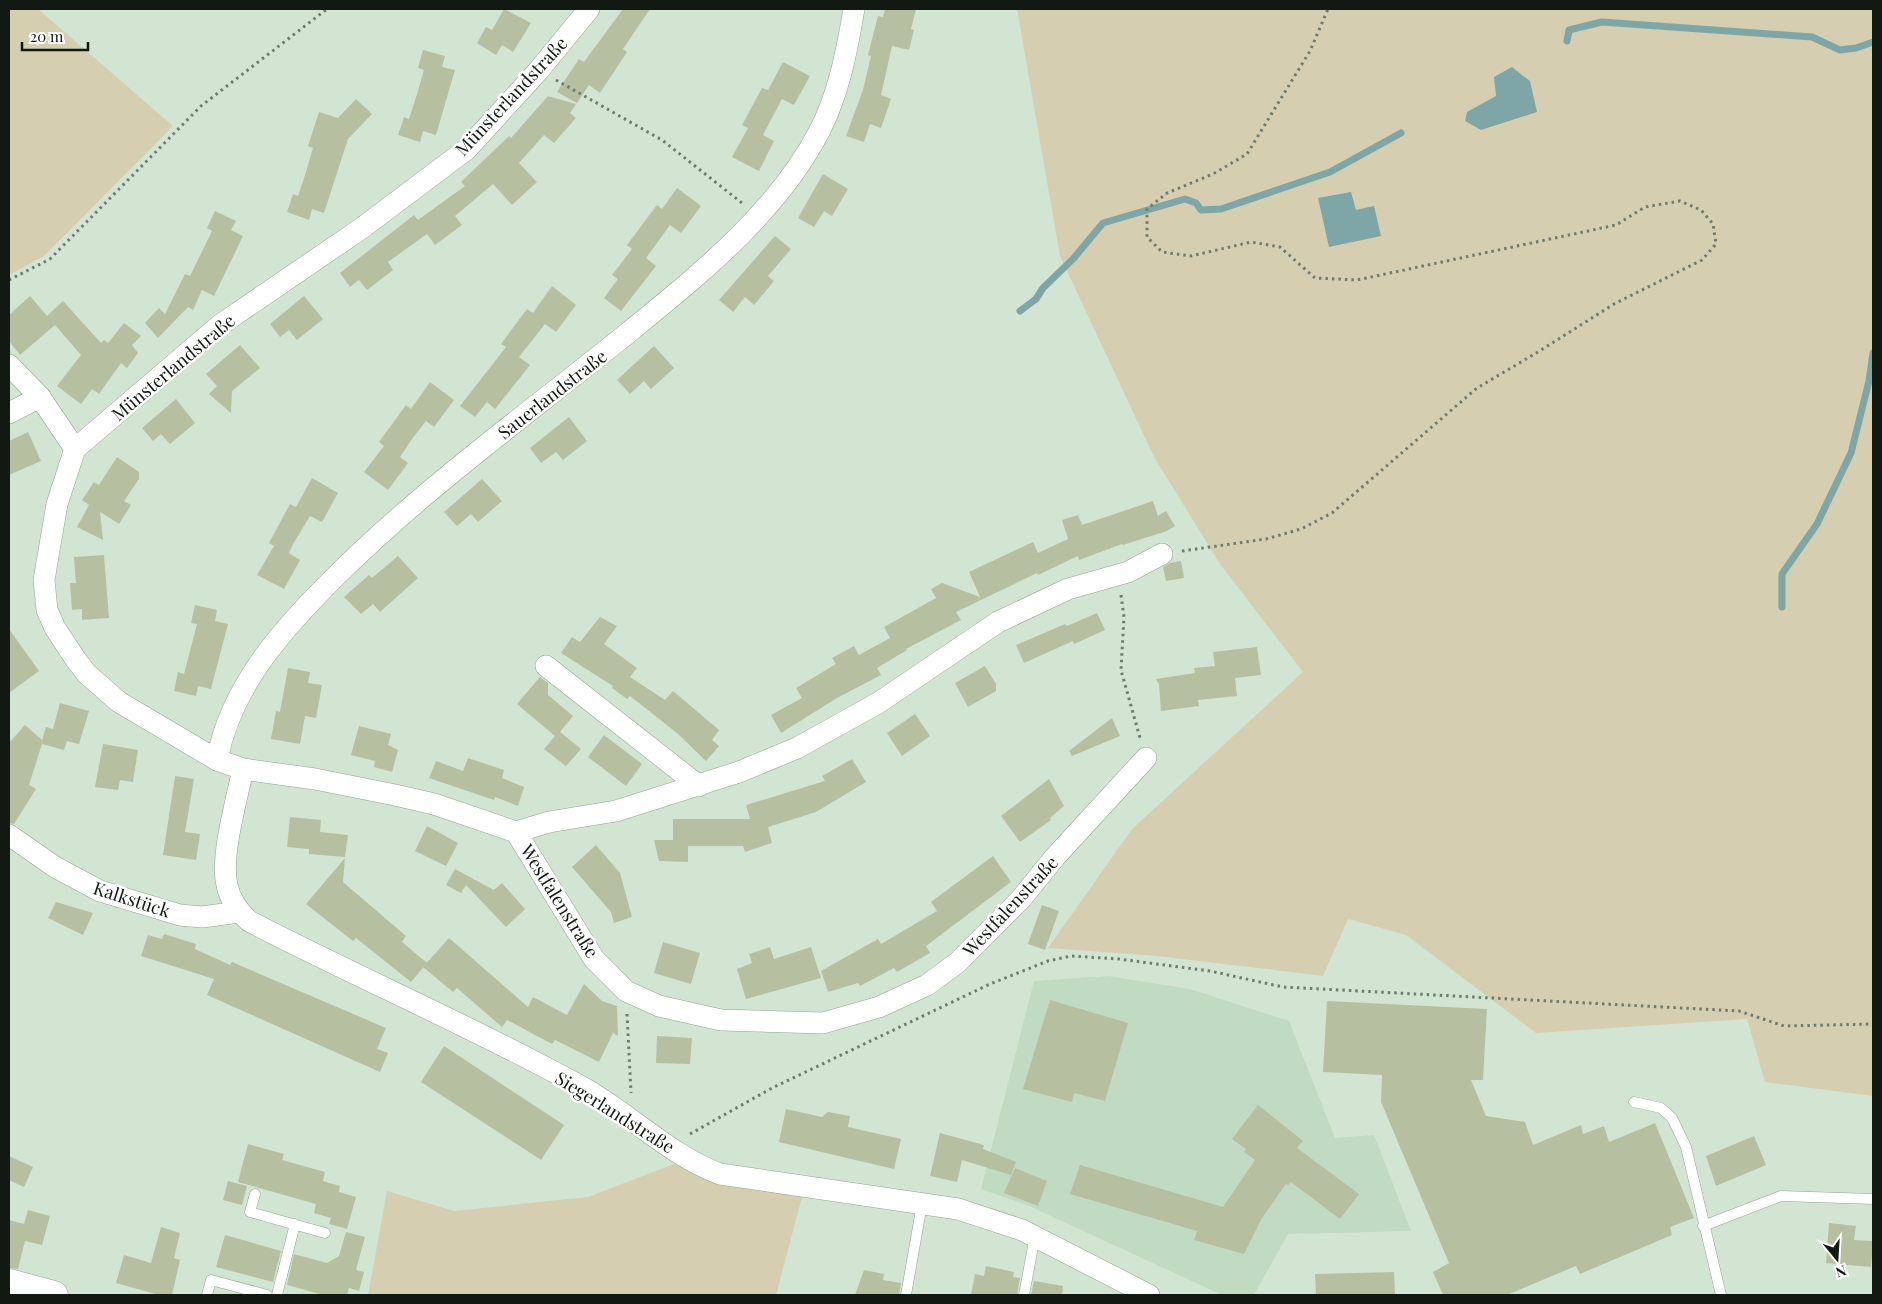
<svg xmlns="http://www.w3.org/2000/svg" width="1882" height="1304" viewBox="0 0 1882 1304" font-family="'Playfair Display',serif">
  <rect width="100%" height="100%" fill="#d2e5d2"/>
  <path fill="#c1dac2" d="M1108,976L1190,989L1289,1021L1335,1138L1374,1135L1411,1231L1288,1234L1254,1295H1222L1027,1205L981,1189L1034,981Z"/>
  <g fill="#d6ceb1">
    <path d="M9,9H38L173,126L44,256L9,275Z"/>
    <path d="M1017,9H1873V1096L1765,1082L1747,1019L1536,1033L1406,935L1348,919L1323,976L1157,956L1048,948L1132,829L1303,672L1220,564L1154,457L1060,256Z"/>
    <path d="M674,1164L718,1183L802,1197L776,1295H368L387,1191L454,1211L588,1197Z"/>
  </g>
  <g fill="#7ea6a7">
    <path d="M1512,67L1530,81L1537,112L1481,130L1465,121L1467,112L1496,96L1494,77Z"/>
    <path d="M1351,192L1356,210L1374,206L1381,236L1329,247L1318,198Z"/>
  </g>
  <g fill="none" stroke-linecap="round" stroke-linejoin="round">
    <g stroke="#7ea6a7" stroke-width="7">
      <path d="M1567,41L1569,30L1602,22L1812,37L1840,50L1856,48L1873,42"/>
      <path d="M1020,311L1036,299L1043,288L1073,259L1103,223L1185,199L1196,203L1201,210L1221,209L1330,172L1401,133"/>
      <path d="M1782,607V574L1817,524L1851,453L1869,381L1873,353"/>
    </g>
  </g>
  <g fill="#b7bfa1">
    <path d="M504,9L531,23L513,52L502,45L496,55L477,43L486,27L492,30Z"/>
    <path d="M623,9H650L623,49L627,52L600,93L589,85L577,103L557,92L579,59L584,62Z"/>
    <path d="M885,9H916L911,29L914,30L909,50L892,46L881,95L891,99L881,128L870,124L864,142L846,136L863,90L871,56L868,55L878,16L883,17Z"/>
    <path d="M423,50L445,56L442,67L455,70L436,135L423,131L420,142L398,135L404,117L409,119L417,94L424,70L418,68Z"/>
    <path d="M783,62L810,76L794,105L782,99L763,135L774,141L759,171L732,157L748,128L742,125L762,88L768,90Z"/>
    <path d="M548,96L576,104L570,113L576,118L554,143L544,135L519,163L537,182L512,205L493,184L455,216L462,225L435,245L427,234L388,262L393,270L367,290L359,280L350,287L340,273L414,215L418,220L465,186L461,182L509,136L511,138Z"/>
    <path d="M356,99L372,114L348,139L324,213L312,209L309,220L287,212L293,194L298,196L306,172L313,148L308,146L319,112L338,118Z"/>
    <path d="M823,174L848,189L832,216L824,211L814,227L798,218Z"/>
    <path d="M677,188L701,206L681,233L670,225L646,258L656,266L621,311L604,298L618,279L612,275L632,249L627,245L657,205L662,209Z"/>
    <path d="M215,211L236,221L231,230L243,236L214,296L202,290L193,310L188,307L158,338L145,323L159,308L165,314L185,274L190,276L212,231L207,228Z"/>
    <path d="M775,236L791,249L768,276L774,281L754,305L745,297L733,312L719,300Z"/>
    <path d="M552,286L576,305L556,332L545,324L519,357L530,365L495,409L487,402L475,417L460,406L506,347L501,344L527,309L533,313Z"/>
    <path d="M30,296L47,316L63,301L101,343L104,340L108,343L124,323L141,336L132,345L138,353L127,368L121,363L99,394L92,389L81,404L57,386L81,355L55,325L20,355L9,341V315Z"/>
    <path d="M304,296L323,319L297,340L289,330L280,337L270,324Z"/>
    <path d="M240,345L260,368L232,391L231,413L209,394L217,386L206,374Z"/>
    <path d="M654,346L674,368L651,389L644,381L630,394L617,380Z"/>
    <path d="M430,382L454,400L434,427L426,421L412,439L400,457L408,463L388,490L364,472L384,446L379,442L406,405L411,409Z"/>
    <path d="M176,399L195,423L170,444L161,434L153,441L142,428Z"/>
    <path d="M569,417L587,441L563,460L556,452L541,463L530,448Z"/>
    <path d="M28,432L41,461L9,475V441Z"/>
    <path d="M117,457L139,472V479L124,501L131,505L119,524L100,512L103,540L77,527L89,505L82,500L94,482L99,485Z"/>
    <path d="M312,478L338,493L322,522L310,516L293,544L289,553L300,560L284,589L257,575L274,546L269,543L290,504L296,507Z"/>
    <path d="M482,479L502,501L478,522L471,514L457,526L444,512Z"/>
    <path d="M1153,501L1158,516L1166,511L1175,526L1167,531L1123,545L1122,544L1079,560L1078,556L1038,575L1037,573L956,612L961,620L906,649L907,650L877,668L881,675L837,698L781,733L771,715L802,698L796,688L836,664L832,658L854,646L859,655L890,638L884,627L936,598L931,589L942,583L980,597L969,572L1033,542L1038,553L1068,539L1062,520L1078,515L1082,525Z"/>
    <path d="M104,555L109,618L82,620V609L72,610L70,583H76L74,557Z"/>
    <path d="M398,556L418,578L380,612L373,604L361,614L344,597L369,575L372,578Z"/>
    <path d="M1181,561L1184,578L1166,581L1163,567L1170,563Z"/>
    <path d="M195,605L217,610L215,621L228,624L211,689L198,686L196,696L174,691L178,672L184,674L197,624L191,623Z"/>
    <path d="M1097,613L1105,630L1074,644L1073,641L1024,663L1016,645L1065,624L1067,626Z"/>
    <path d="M600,617L617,626L604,644L637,668L630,677L665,700L673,691L719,730L712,740L719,746L706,761L677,733L630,696L627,699L612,688L613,686L561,653L572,637L580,642Z"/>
    <path d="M9,629L39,671L9,693Z"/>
    <path d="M1257,647L1261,675L1235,678L1237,696L1198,700L1199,706L1161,711L1159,684L1156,679L1195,673L1194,668L1215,666L1213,652Z"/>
    <path d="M985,666L996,684V691L968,707L955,683Z"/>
    <path d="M288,668L310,672L308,683L322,685L316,718L305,716L300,744L271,739L276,711L280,712Z"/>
    <path d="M540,677L548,683V695L573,716L560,732L581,749L566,766L544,749L555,736L517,704Z"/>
    <path d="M60,703L89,711L79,744L67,741L64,750L42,744L29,785L36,789L14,824L9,823V743L25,725L42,740L46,727L53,729Z"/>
    <path d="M915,714L930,736L902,756L887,733Z"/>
    <path d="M1112,718L1120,736L1072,756L1069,751Z"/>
    <path d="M359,726L391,734L388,745L398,750L392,772L374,767L375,761L351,755Z"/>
    <path d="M604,735L642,764L626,786L588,757Z"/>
    <path d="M103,744L138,750L133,782L120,780L118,790L95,787Z"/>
    <path d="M468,758L504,770L502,778L524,787L518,806L495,797L494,800L429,778L436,761L463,771Z"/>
    <path d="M852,759L866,782L816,812L768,827L772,843L745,852L743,846H688V862L659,861L654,840H673V819H750L746,805L825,781L822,776Z"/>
    <path d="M175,776L194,779L185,832L200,834L196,860L163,855Z"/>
    <path d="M1049,779L1064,806L1050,818L1051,820L1020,842L1001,816Z"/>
    <path d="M290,817L321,820L320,832L348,835L345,857L309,854V849L287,847Z"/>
    <path d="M427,826L458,843L446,866L415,851Z"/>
    <path d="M596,845L620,873L632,917L614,923L611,912L572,867Z"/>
    <path d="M993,856L1011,882L926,946L930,953L897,972L894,968L860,986L858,983L828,992L821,971L878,939L881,944L937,911L931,902Z"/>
    <path d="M345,858L343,882L406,936L402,942L427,963L411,982L356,938L353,941L306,904Z"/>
    <path d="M455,869L494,890L502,883L525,909L506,927L466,885L461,893L446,885Z"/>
    <path d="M56,902L93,913L83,935L48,918Z"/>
    <path d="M1042,905L1059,911L1045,950L1028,944Z"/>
    <path d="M164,934L196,944L195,949L230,965L232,962L386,1028L377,1049L388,1053L380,1072L207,995L214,979L141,956L148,935L162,939Z"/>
    <path d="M449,938L528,1007L533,997L567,1015L584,984L602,1001L617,1006L618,1036L613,1033L599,1062L555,1040L552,1044L507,1020L502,1027L457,988L453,992L423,967Z"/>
    <path d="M663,942L700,953L691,984L654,973Z"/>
    <path d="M770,947L774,959L811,947L821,978L746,999L737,969L752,963L749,954Z"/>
    <path d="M1050,1000L1128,1023L1105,1101L1074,1093L1072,1102L1023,1089Z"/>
    <path d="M1327,1001L1487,1009L1483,1080H1471L1486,1116L1525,1122L1533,1145L1581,1125L1583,1134L1604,1126L1609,1142L1655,1123L1694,1218L1670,1227L1672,1235L1580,1274L1576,1266L1507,1295H1443L1433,1272L1449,1263L1381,1102L1382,1075L1323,1072Z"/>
    <path d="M657,1036L692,1038L690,1064L656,1063Z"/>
    <path d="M444,1046L564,1125L541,1160L421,1082Z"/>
    <path d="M1258,1105L1303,1141L1297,1148L1359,1194L1340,1219L1291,1182L1288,1185L1286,1184L1262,1218L1244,1254L1194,1240L1197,1231L1070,1194L1080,1165L1223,1207L1255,1160L1244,1152L1246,1149L1232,1139Z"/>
    <path d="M786,1109L822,1117L828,1112L850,1116L848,1127L901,1139L894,1169L779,1142Z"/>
    <path d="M940,1133L984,1145L983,1149L1016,1162L1011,1175L962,1160L957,1182L930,1176Z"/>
    <path d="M1754,1136L1766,1165L1716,1186L1706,1156Z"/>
    <path d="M248,1144L284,1154L282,1160L325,1172L323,1181L340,1186L339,1192L356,1197L347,1229L329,1224L331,1218L314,1213L316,1204L238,1182Z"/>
    <path d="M9,1156L33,1167L24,1187L9,1180Z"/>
    <path d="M1015,1168L1047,1181L1038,1206L1004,1193Z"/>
    <path d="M228,1181L247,1186L242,1205L223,1200Z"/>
    <path d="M28,1210L50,1216L42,1245L25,1241L18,1269L9,1268V1220L24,1224Z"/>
    <path d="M1829,1223L1856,1226L1854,1240L1873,1241L1871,1267L1826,1263Z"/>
    <path d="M161,1227L180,1233L174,1258L180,1260L172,1295H159L116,1283L124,1255L151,1263Z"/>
    <path d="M346,1232L365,1237L356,1270L364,1272L359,1291L349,1288L347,1295H323L287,1285L294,1254L327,1263L339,1256Z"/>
    <path d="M225,1235L281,1251L273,1282L216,1267Z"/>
    <path d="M986,1266L1014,1272L1013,1277L1020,1278L1017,1295H971L975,1274L984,1276Z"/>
    <path d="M864,1270L884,1274L883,1280L901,1283L899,1295H855Z"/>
    <path d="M1394,1272L1395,1295H1316L1315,1274Z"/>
    <path d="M1034,1281L1063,1286L1062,1295H1031Z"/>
  </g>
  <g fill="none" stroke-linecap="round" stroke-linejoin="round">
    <g stroke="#92a493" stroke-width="11">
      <g id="lane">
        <path d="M1634,1102L1661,1108L1672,1118L1686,1147L1721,1295"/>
        <path d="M255,1194L250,1212L325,1233"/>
        <path d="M1703,1226L1781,1196L1873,1199"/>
        <path d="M207,1295L211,1280L267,1295"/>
        <path d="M277,1295L295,1224"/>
        <path d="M906,1295L922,1204"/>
        <path d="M1024,1295L1035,1236"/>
      </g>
    </g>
    <g stroke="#92a493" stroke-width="22">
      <g id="street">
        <path d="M589,9L539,70L467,149L362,228L220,325L75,449L57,504L44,580L47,610L55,628L76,660L87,674L119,702L217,760L243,769L315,779L395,795L434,804L516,832L594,959L626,991L659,1006L721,1020L823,1023L879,1007L927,985L957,963L1020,900L1055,857L1146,758"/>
        <path d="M9,365L40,397L75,449"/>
        <path d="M9,413L40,397"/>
        <path d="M546,666L699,786"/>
        <path d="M217,760C230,689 280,632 329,583C421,490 528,414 629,332C700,274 777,213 820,130C839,93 847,50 854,9"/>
        <path d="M243,769C237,799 220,857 227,885C230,900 238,911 249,921C359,978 473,1027 582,1087C629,1113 669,1155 720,1174L958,1209L1022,1230L1149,1295"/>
        <path d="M516,832L549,822L616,811L739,772L797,748L878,703L998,622L1068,589L1128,572L1162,554"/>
        <path d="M9,835L55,867L100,891L180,915L202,917L239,912"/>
      </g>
    </g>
    <g stroke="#92a493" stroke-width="29">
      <path id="secondary" d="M9,1283L54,1295"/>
    </g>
    <g stroke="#6f7b6f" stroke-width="3" stroke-dasharray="2.5 4" stroke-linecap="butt">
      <path d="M556,80L662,140L742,203"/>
      <path d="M9,280L50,259L201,106L327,9"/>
      <path d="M1182,551L1266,539L1301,529L1332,513L1477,388L1538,352L1614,304L1702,260L1716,244L1713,224L1701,210L1680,201L1645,207L1616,225L1357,280L1315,278L1280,247L1251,242L1191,256L1162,252L1147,237V209L1167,193L1213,174L1247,154L1310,51L1328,9"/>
      <path d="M1121,595L1124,617L1121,670L1140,738"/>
      <path d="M627,1014L631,1093"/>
      <path d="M690,1134L772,1088L990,984L1048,961L1071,956L1119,959L1210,971L1283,987L1739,1011L1784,1026L1873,1024"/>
    </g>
    <use href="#lane" stroke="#fff" stroke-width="10"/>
    <use href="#street" stroke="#fff" stroke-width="21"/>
    <use href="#secondary" stroke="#fff" stroke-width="28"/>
  </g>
  <g text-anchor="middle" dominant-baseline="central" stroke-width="5" stroke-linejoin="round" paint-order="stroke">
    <g font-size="18" fill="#121812" stroke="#fff">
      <text transform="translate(511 96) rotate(-47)">Münsterlandstraße</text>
      <text transform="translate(173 367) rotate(-40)">Münsterlandstraße</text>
      <text transform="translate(552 394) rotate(-38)">Sauerlandstraße</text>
      <text transform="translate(132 899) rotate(18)">Kalkstück</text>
      <text transform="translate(560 901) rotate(58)">Westfalenstraße</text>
      <text transform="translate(1010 906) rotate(-47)">Westfalenstraße</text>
      <text transform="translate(615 1112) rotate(32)">Siegerlandstraße</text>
    </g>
  </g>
  <rect width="1882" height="1304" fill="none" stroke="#121812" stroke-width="20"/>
  <g transform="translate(1837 1259) rotate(162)" stroke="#ffffff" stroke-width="4" paint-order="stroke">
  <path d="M0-4L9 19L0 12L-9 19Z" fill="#121812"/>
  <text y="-8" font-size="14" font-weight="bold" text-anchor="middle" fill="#121812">N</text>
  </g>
  <path d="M22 42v8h66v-8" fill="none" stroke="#121812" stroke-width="2.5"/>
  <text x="30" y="42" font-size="15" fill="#121812" stroke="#ffffff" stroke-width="4" paint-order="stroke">20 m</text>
</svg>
